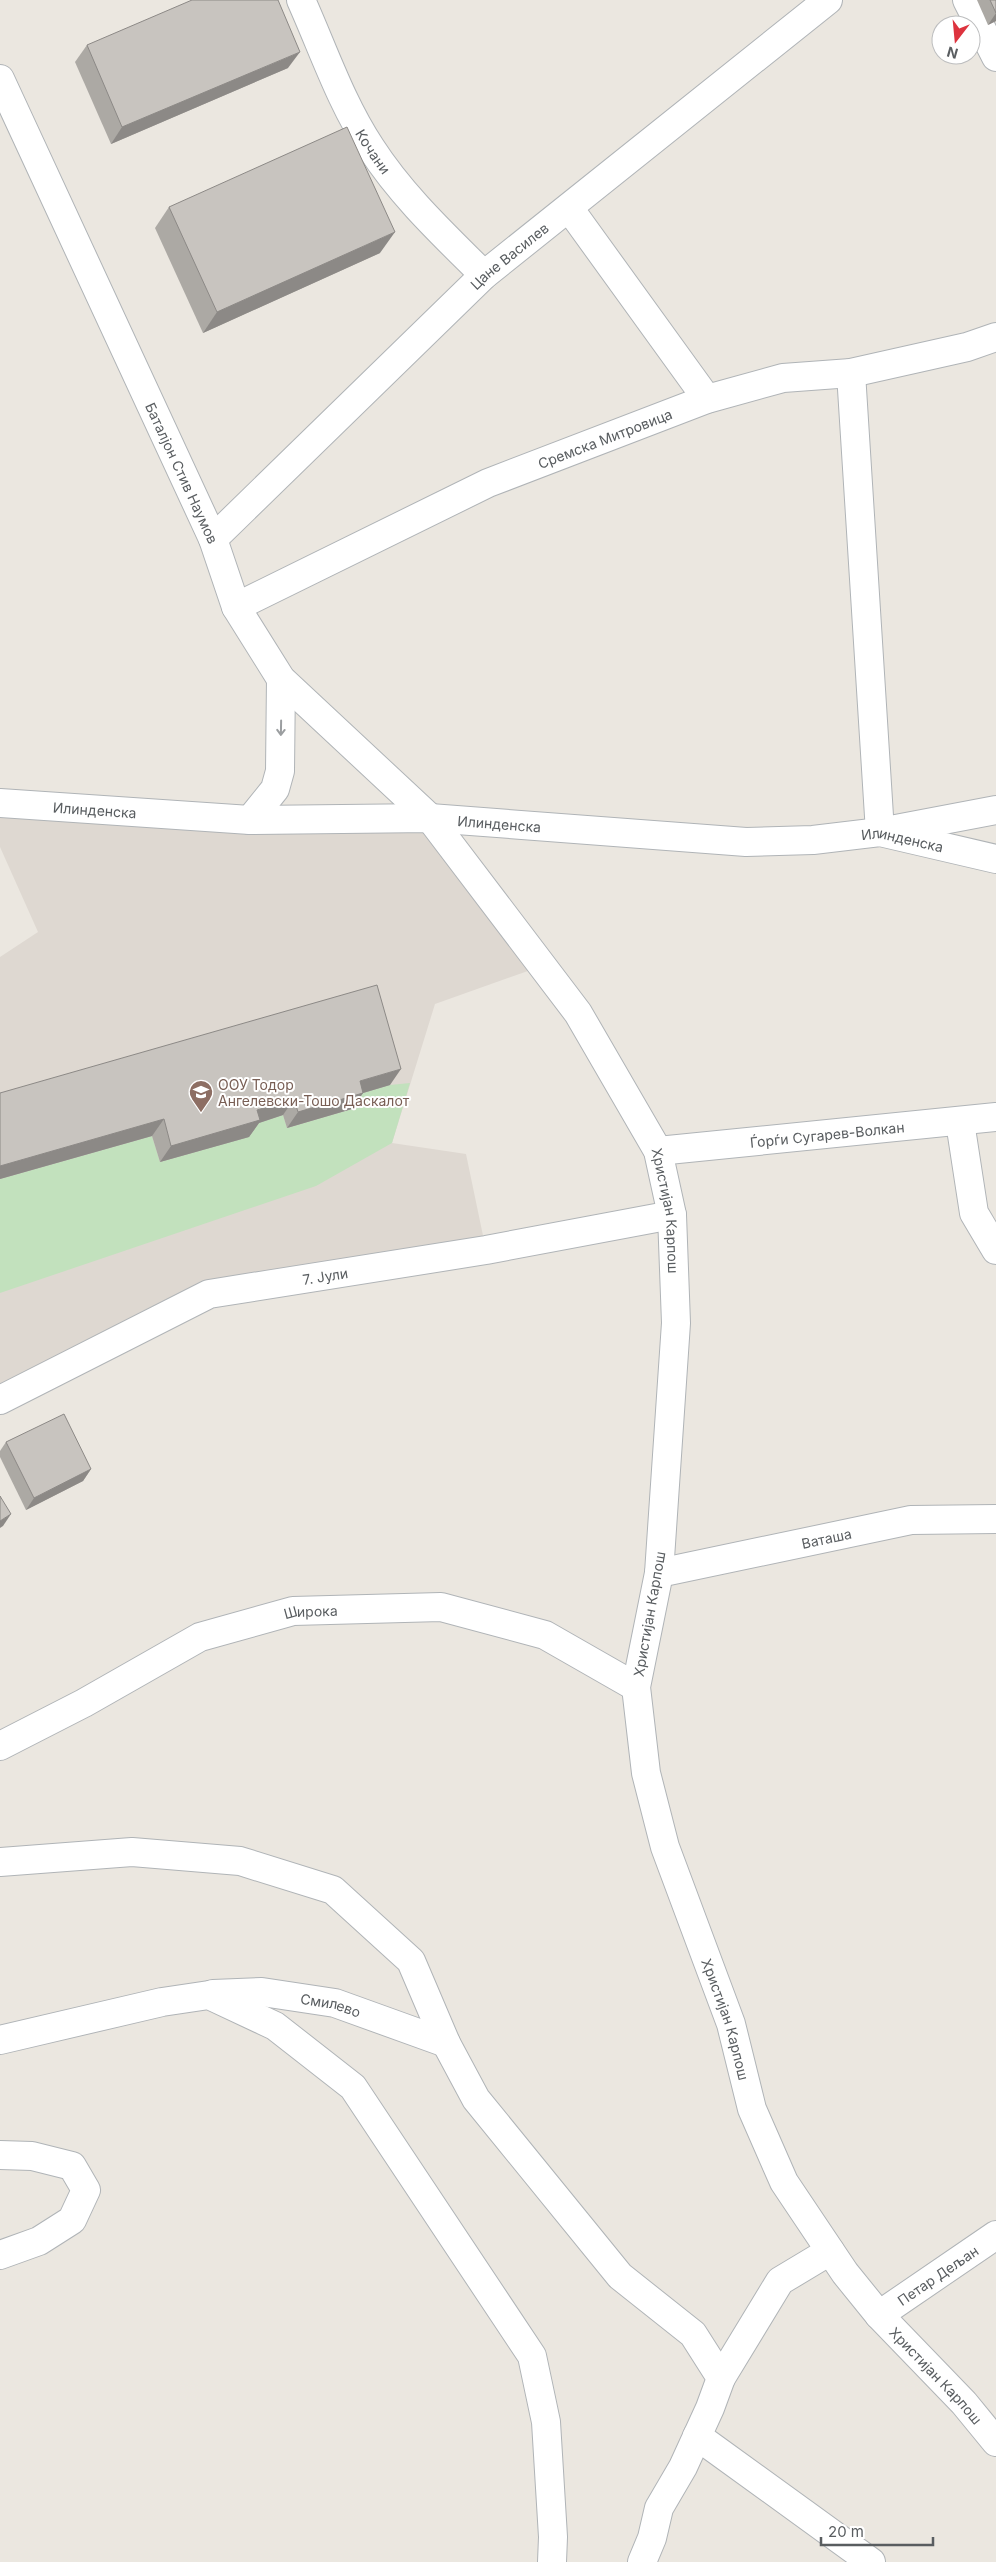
<svg xmlns="http://www.w3.org/2000/svg" width="996" height="2562" viewBox="0 0 996 2562" font-family="Inter,sans-serif">
  <rect width="100%" height="100%" fill="#ebe7e0"/>
  <path fill="#ded8d1" d="M0,803L430,818L542,966L435,1004L392,1143L466,1154L486,1250L209,1294L0,1400V957L38,932L0,847Z"/>
  <path fill="#c2e1bd" d="M410,1083L392,1143L316,1186L0,1293V1179L152,1136L160,1162L248,1137L245,1127L283,1115L287,1128L352,1109L348,1097L390,1085Z"/>
  <g fill="none" stroke-linecap="round" stroke-linejoin="round">
    <g stroke="#b0b4b7" stroke-width="30">
      <g id="minor">
        <path id="s1" d="M301,0C323,49 341,103 371,148C402,196 444,235 484,275"/>
        <path d="M967,0L996,57"/>
        <path id="s2" d="M0,79L213,539L236,607L281,679L430,818L578,1013L658,1151L672,1215L676,1323L659,1573L636,1687L646,1773L665,1847L731,2024L752,2109L784,2182L845,2273L879,2315L964,2403L996,2442"/>
        <path d="M569,208L707,399"/>
        <path d="M851,373L880,832L996,810"/>
        <path id="s3" d="M213,539L484,275L828,0"/>
        <path id="s4" d="M236,607L488,483L707,399L783,378L851,373L967,347L996,337"/>
        <path id="s5" d="M0,803L250,820L430,818L746,842L813,840L880,832L996,859"/>
        <path d="M250,820L275,789L280,771L281,679"/>
        <path d="M960,1122L974,1213L996,1250"/>
        <path id="s6" d="M658,1151L996,1117"/>
        <path id="s7" d="M0,1400L209,1294L486,1250L672,1215"/>
        <path id="s8" d="M659,1573L911,1520L996,1519"/>
        <path id="s9" d="M0,1746L84,1703L200,1637L293,1611L441,1607L545,1635L636,1687"/>
        <path d="M0,1862L132,1852L240,1861L333,1890L411,1961L446,2043L476,2099L620,2276L693,2334L721,2378L710,2408L683,2467L659,2508L652,2538L642,2562"/>
        <path id="s10" d="M213,1994L262,1992L335,2003L446,2043"/>
        <path d="M0,2040L162,2002L209,1995L275,2026L353,2087L532,2356L546,2422L553,2537L552,2562"/>
        <path d="M0,2155L32,2156L72,2166L86,2190L72,2220L39,2241L0,2255"/>
        <path id="s11" d="M879,2315L996,2235"/>
        <path d="M721,2378L780,2281L830,2251"/>
        <path d="M697,2436L871,2562"/>
      </g>
    </g>
    <use href="#minor" stroke="#fff" stroke-width="28"/>
  </g>
  <g fill="#aca9a4">
    <path d="M977,0H996V21L988,25Z"/>
    <path d="M87,45L288,68L111,144L75,62Z"/>
    <path d="M169,207L380,253L203,333L155,228Z"/>
    <path d="M390,1085L363,1093L352,1109L287,1128L283,1115L259,1123L249,1137L160,1162L152,1136L0,1179V1093Z"/>
    <path d="M6,1442L91,1469L83,1481L26,1510L0,1457V1451Z"/>
  </g>
  <g fill="#8c8986">
    <path d="M996,13V21L988,25Z"/>
    <path d="M300,52L288,68L111,144L122,127Z"/>
    <path d="M395,232L380,253L203,333L217,312Z"/>
    <path d="M401,1069L390,1085L363,1093L352,1109L287,1128L298,1112L360,1081Z"/>
    <path d="M294,1099L283,1115L259,1123L249,1137L160,1162L171,1146L257,1110Z"/>
    <path d="M164,1119L152,1136L0,1179V1166Z"/>
    <path d="M91,1469L83,1481L26,1510L34,1498Z"/>
    <path d="M11,1514L3,1526L0,1528V1521Z"/>
  </g>
  <g fill="#c8c4bf" stroke="#8c8986">
    <path d="M192,0H278L300,52L122,127L87,45Z"/>
    <path d="M990,0H996V13Z"/>
    <path d="M347,127L395,232L217,312L169,207Z"/>
    <path d="M377,985L401,1069L360,1081L363,1093L298,1112L294,1099L257,1110L260,1120L171,1146L164,1119L0,1166V1093Z"/>
    <path d="M64,1414L91,1469L34,1498L6,1442Z"/>
    <path d="M0,1496L11,1514L0,1521Z"/>
  </g>
  <defs><path id="oneway-shaft" d="M-6 0H5M1.5-3L5.5 0L1.5 3" fill="none" stroke-width="1.6" stroke-linecap="round" stroke-linejoin="round" transform="scale(1.25)"/></defs>
  <use stroke="#9b9ea0" href="#oneway-shaft" transform="translate(281 728) rotate(91)"/>
  <defs>
    <g id="school-pin" transform="scale(1.25)"><path d="M0 17L-7.5 6A9.5 9.5 0 1 1 7.5 6Z" fill="#8d6e63" stroke="#fff"/><path d="M0-5L7-2L0 1L-7-2ZM-4 1L0 2.5L4 1V4Q0 6-4 4Z" fill="#fff"/></g>
  </defs>
  <g fill-rule="evenodd">
    <use href="#school-pin" x="201" y="1092"/>
  </g>
  <g text-anchor="middle" dominant-baseline="central" stroke-width="4" stroke-linejoin="round" paint-order="stroke">
    <g font-size="14" fill="#595d60" stroke="#fff">
      <text stroke="none"><textPath href="#s1" startOffset="168">Кочани</textPath></text>
      <text stroke="none"><textPath href="#s3" startOffset="410">Цане Василев</textPath></text>
      <text stroke="none"><textPath href="#s4" startOffset="406">Сремска Митровица</textPath></text>
      <text stroke="none"><textPath href="#s2" startOffset="434">Баталјон Стив Наумов</textPath></text>
      <text stroke="none"><textPath href="#s5" startOffset="95">Илинденска</textPath></text>
      <text stroke="none"><textPath href="#s5" startOffset="500">Илинденска</textPath></text>
      <text stroke="none"><textPath href="#s5" startOffset="905">Илинденска</textPath></text>
      <text stroke="none"><textPath href="#s6" startOffset="170">Ѓорѓи Сугарев-Волкан</textPath></text>
      <text stroke="none"><textPath href="#s2" startOffset="1332">Христијан Карпош</textPath></text>
      <text stroke="none"><textPath href="#s7" startOffset="352">7. Јули</textPath></text>
      <text stroke="none"><textPath href="#s8" startOffset="171">Ваташа</textPath></text>
      <text stroke="none"><textPath href="#s9" startOffset="342">Широка</textPath></text>
      <text transform="translate(649 1614) rotate(-80)">Христијан Карпош</text>
      <text stroke="none"><textPath href="#s10" startOffset="119">Смилево</textPath></text>
      <text stroke="none"><textPath href="#s2" startOffset="2158">Христијан Карпош</textPath></text>
      <text stroke="none"><textPath href="#s11" startOffset="71">Петар Дељан</textPath></text>
      <text stroke="none"><textPath href="#s2" startOffset="2578">Христијан Карпош</textPath></text>
    </g>
    <g font-size="14" fill="#785e54" stroke="#fff" text-anchor="start">
      <text x="218" y="1084">ООУ Тодор<tspan x="218" dy="16">Ангелевски-Тошо Даскалот</tspan></text>
    </g>
  </g>
  <g transform="translate(956 40) rotate(196)"><circle r="24" fill="#ffffff" stroke="#bdbebf"/>
  <path d="M0-4L9 19L0 12L-9 19Z" fill="#dd333e"/>
  <text y="-8" font-size="14" font-weight="bold" text-anchor="middle" fill="#595d60">N</text>
  </g>
  <path d="M821 2537v8h112v-8" fill="none" stroke="#595d60" stroke-width="2.5"/>
  <text x="828" y="2537" font-size="15" fill="#595d60" stroke="#ffffff" stroke-width="4" paint-order="stroke">20 m</text>
</svg>
